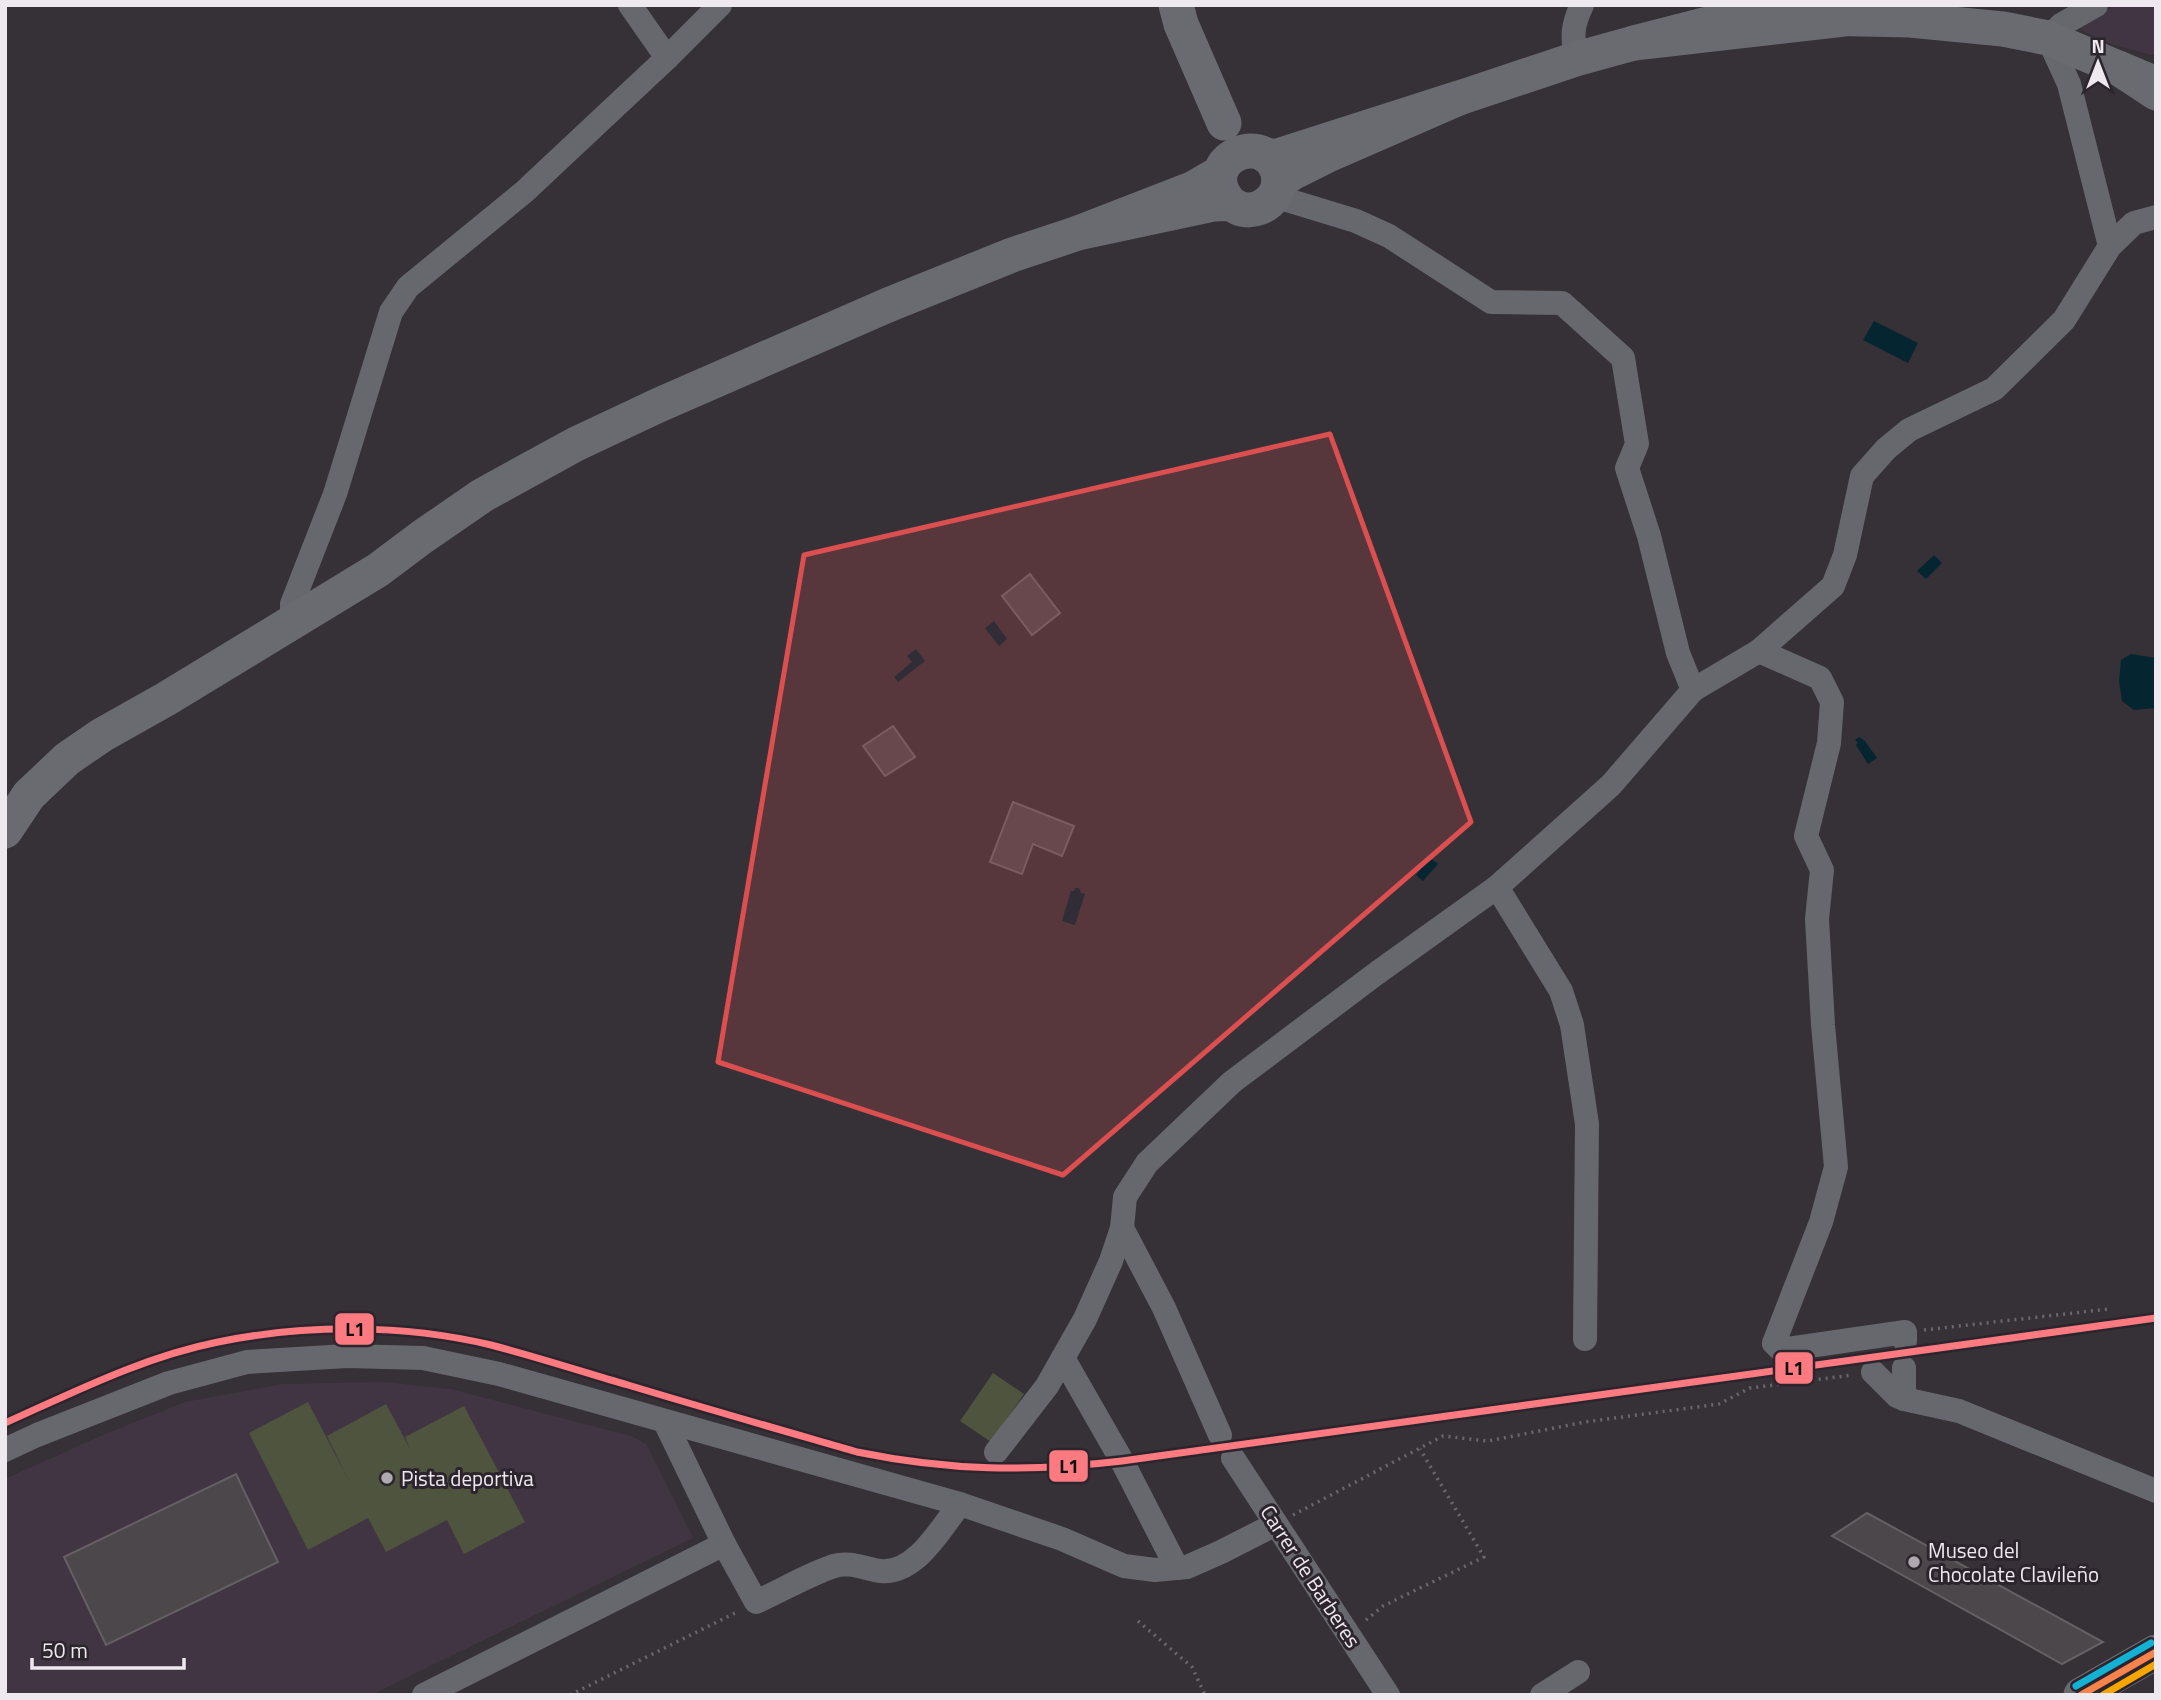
<svg xmlns="http://www.w3.org/2000/svg" width="2161" height="1700" viewBox="0 0 2161 1700" font-family="'Titillium Web',sans-serif">
  <rect width="100%" height="100%" fill="#363136"/>
  <g fill="#413543">
    <path d="M2115,5H2156V56L2111,44L2081,30V24Z"/>
    <path d="M382,1382L451,1389L634,1437L646,1444L693,1538L371,1695H5V1479L105,1434L185,1402L283,1384Z"/>
  </g>
  <g fill="#4e543d">
    <path d="M993,1373L1024,1394L991,1442L960,1421Z"/>
    <path d="M308,1402L349,1481L327,1436L386,1404L410,1449L405,1437L464,1406L525,1522L464,1554L447,1520L386,1552L368,1518L308,1550L249,1433Z"/>
  </g>
  <g fill="#052531">
    <path d="M1874,321L1918,343L1908,363L1863,340Z"/>
    <path d="M1934,555L1942,563L1926,579L1917,571Z"/>
    <path d="M994,621L1007,639L999,646L985,628Z"/>
    <path d="M916,649L925,661L898,682L894,677L912,662L907,656Z"/>
    <path d="M2131,654L2156,658V708L2134,710L2122,701L2119,681L2121,660Z"/>
    <path d="M1859,737L1865,741L1877,758L1868,764L1856,745L1858,743L1855,740Z"/>
    <path d="M1430,858L1438,864L1423,881L1416,875Z"/>
    <path d="M1075,888H1079L1081,893L1085,894L1075,925L1062,921L1071,891H1074Z"/>
  </g>
  <g fill="#4b474b" stroke="#646064" stroke-width="2">
    <path d="M1030,574L1060,613L1032,635L1002,596Z"/>
    <path d="M893,726L915,757L885,776L863,746Z"/>
    <path d="M1013,802L1074,826L1062,856L1033,844L1022,874L990,862Z"/>
    <path d="M236,1474L278,1562L106,1645L64,1557Z"/>
    <path d="M1867,1513L2103,1642L2062,1664L1832,1536Z"/>
  </g>
  <g fill="none" stroke-linecap="round" stroke-linejoin="round">
    <g stroke="#69696d" stroke-width="3.5" stroke-dasharray="2 5" stroke-linecap="butt">
      <path d="M1924,1330L2109,1309"/>
      <path d="M1293,1515L1443,1436L1488,1441L1585,1422L1719,1404L1750,1388L1853,1375"/>
      <path d="M1366,1620L1383,1606L1484,1557L1420,1449"/>
      <path d="M1138,1621L1192,1667L1205,1695"/>
      <path d="M570,1695L737,1612"/>
    </g>
    <g stroke="#66686d" stroke-width="24">
      <path d="M630,5L667,58"/>
      <path d="M2096,5L2061,25L2048,38L2069,84L2110,246"/>
      <path d="M1576,59C1572,36 1572,26 1582,5"/>
      <path d="M1274,196L1356,221L1389,236L1491,302L1562,303L1623,358L1637,444L1627,468L1649,536L1678,653L1693,690"/>
      <path d="M292,623V604L335,494L391,312L408,287L524,192L667,58L720,5"/>
      <path d="M1759,651L1820,678L1832,702L1829,743L1806,836L1822,870L1817,919L1823,1025L1836,1167L1821,1222L1774,1343L1781,1350L1905,1332V1341"/>
      <path d="M1497,887L1561,991L1572,1025L1587,1124L1585,1339"/>
      <path d="M1122,1228L1164,1308L1220,1435"/>
      <path d="M1063,1358L1122,1461L1177,1568"/>
      <path d="M1873,1372L1897,1396L1904,1399L1959,1411L2156,1491"/>
      <path d="M1904,1399V1368"/>
      <path d="M5,1450L37,1435L169,1383L247,1362L347,1356L423,1358L499,1374L960,1504L1062,1539L1124,1566L1155,1570L1187,1567L1221,1552L1276,1524"/>
      <path d="M996,1452L1047,1386L1085,1319L1111,1261L1122,1228L1125,1197L1147,1163L1232,1082L1377,973L1497,887L1611,785L1693,690L1759,651L1833,586L1845,555L1862,476L1886,449L1909,430L1994,389L2064,320L2110,246L2134,223L2156,217"/>
      <path d="M1233,1458L1388,1695"/>
      <path d="M724,1544L756,1602C781,1591 807,1575 834,1566C850,1561 865,1569 881,1571C916,1574 941,1528 960,1504"/>
      <path d="M424,1695L724,1544L665,1422"/>
      <path d="M1542,1695L1578,1672"/>
    </g>
    <g stroke="#696b71" stroke-width="35">
      <path d="M1176,5L1181,24L1224,123"/>
      <path d="M1844,19L1634,43L1712,23L1763,17L1910,20L2003,29L2048,38L2118,68"/>
      <path d="M2156,84L2118,68L2156,93"/>
      <path d="M1459,98L1576,59L1634,43"/>
      <path d="M1266,156H1278L1459,98L1326,156L1292,173L1279,182"/>
      <path d="M1220,173L1194,188L1078,233L1214,204C1219,204 1226,203 1231,204C1234,205 1237,208 1241,209C1253,212 1267,207 1274,196C1279,189 1280,178 1277,170C1261,128 1193,163 1231,204"/>
      <path d="M5,831L29,795L67,759L102,735L166,699L378,570L422,537L483,495L576,444L659,405L888,305L1012,255L1078,233"/>
      <path d="M2081,1695L2156,1652"/>
    </g>
    <g stroke="#2d252e" stroke-width="12">
      <path id="bus-1" d="M2081,1695L2156,1652"/>
    </g>
    <g stroke="#2d252e" stroke-width="12">
      <path id="bus-2" d="M2103,1695L2156,1664"/>
    </g>
    <g stroke="#2d252e" stroke-width="12">
      <path id="bus-3" d="M2076,1686L2151,1643"/>
    </g>
    <use href="#bus-1" stroke="#f8844c" stroke-width="7"/>
    <use href="#bus-2" stroke="#f7a600" stroke-width="7"/>
    <use href="#bus-3" stroke="#13b2d5" stroke-width="7"/>
    <g stroke="#2d252e" stroke-width="12">
      <path id="tram-1" d="M5,1423C74,1392 143,1357 218,1342C306,1324 403,1324 491,1345C537,1357 583,1372 628,1385C704,1408 781,1430 857,1452C950,1471 1028,1472 1122,1461L2156,1318"/>
    </g>
    <use href="#tram-1" stroke="#fd7b80" stroke-width="7"/>
  </g>
  <path fill="#db4f50" fill-opacity="0.2" stroke="#db4f50" stroke-width="5" stroke-linejoin="round" d="M1330,434L1471,822L1063,1175L718,1062L804,555Z"/>
  <g fill="#aea9ae" stroke="#2d252e" stroke-width="2.5">
    <circle cx="387" cy="1478" r="7"/>
    <circle cx="1914" cy="1562" r="7"/>
  </g>
  <g text-anchor="middle" dominant-baseline="central" stroke-width="6" stroke-linejoin="round" paint-order="stroke">
    <g font-size="21" fill="#eee9ef" stroke="#2d252e" text-anchor="start">
      <text x="401" y="1478">Pista deportiva</text>
      <text x="1928" y="1550">Museo del<tspan x="1928" dy="24">Chocolate Clavileño</tspan></text>
    </g>
    <g font-size="21" fill="#eee9ef" stroke="#2d252e">
      <text transform="translate(1311 1576) rotate(57)">Carrer de Barberes</text>
    </g>
  </g>
  <g stroke="#2d252e" stroke-width="2.5">
    <rect x="334" y="1312" width="41" height="34" rx="7" fill="#fd7b80"/>
    <rect x="1774" y="1351" width="40" height="34" rx="7" fill="#fd7b80"/>
    <rect x="1048" y="1449" width="41" height="34" rx="7" fill="#fd7b80"/>
  </g>
  <g font-size="19" text-anchor="middle" font-weight="bold" fill="#111">
    <text x="355" y="1336">L1</text>
    <text x="1794" y="1375">L1</text>
    <text x="1069" y="1473">L1</text>
  </g>
  <rect width="2161" height="1700" fill="none" stroke="#eee9ef" stroke-width="14"/>
  <g transform="translate(2098 63)" stroke="#2d252e" stroke-width="5" paint-order="stroke">
  <path d="M0-5L12 26L0 18L-12 26Z" fill="#eee9ef"/>
  <text y="-10" font-size="19" font-weight="bold" text-anchor="middle" fill="#eee9ef">N</text>
  </g>
  <path d="M32 1658v10h152v-10" fill="none" stroke="#eee9ef" stroke-width="3.5"/>
  <text x="42" y="1658" font-size="21" fill="#eee9ef" stroke="#2d252e" stroke-width="5" paint-order="stroke">50 m</text>
</svg>
